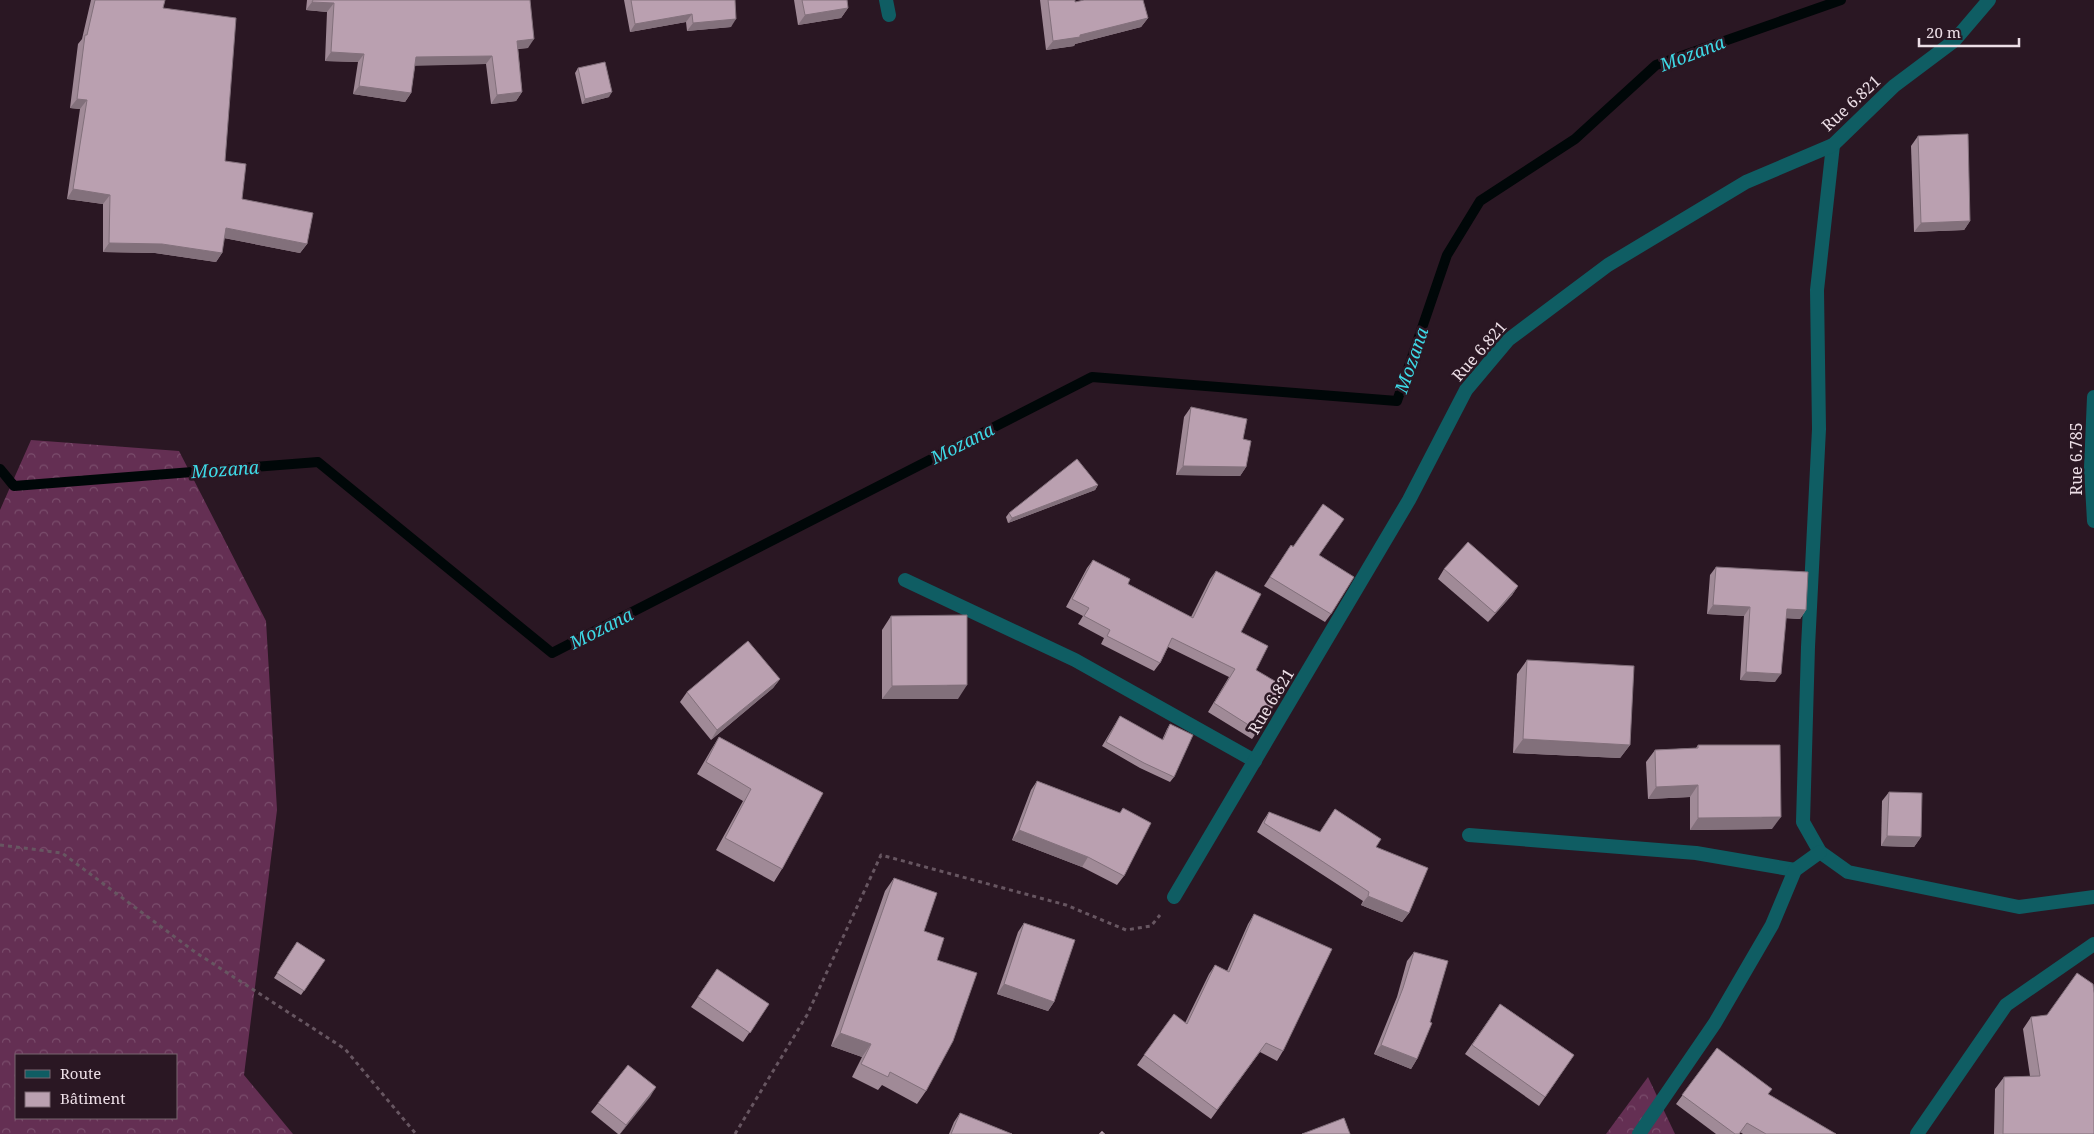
<svg xmlns="http://www.w3.org/2000/svg" width="2094" height="1134" viewBox="0 0 2094 1134" font-family="'Noto Serif',serif">
  <defs>
    <pattern id="forest-crowns" width="20" height="18" patternUnits="userSpaceOnUse" patternTransform="scale(1.25)"><rect width="20" height="18" fill="#642f53"/><path d="M2 6a3 3 0 1 1 6 0M12 15a3 3 0 1 1 6 0" fill="none" stroke="#7a4d6c"/></pattern>
  </defs>
  <rect width="100%" height="100%" fill="#2a1723"/>
  <g fill="url(#forest-crowns)" fill-rule="evenodd">
    <path d="M31,440L179,451L266,621L277,810L244,1075L293,1134H0V510ZM176,1055V1118H16V1055Z"/>
    <path d="M1648,1077L1675,1134H1606Z"/>
  </g>
  <g fill="none" stroke-linecap="round" stroke-linejoin="round">
    <path stroke="#000708" stroke-width="10" d="M0,469L14,486L318,462L552,653L1092,377L1397,401L1447,255L1480,201L1575,139L1656,65L1841,0"/>
    <g stroke="#675661" stroke-width="3" stroke-dasharray="4 4" stroke-linecap="butt">
      <path d="M0,845L62,853L195,952L345,1049L416,1134"/>
      <path d="M735,1134L807,1015L881,855L1066,905L1126,930L1151,926L1160,915"/>
    </g>
    <g stroke="#0f5d63" stroke-width="14">
      <path d="M886,0L889,15"/>
      <path d="M1833,145L1817,290L1819,429L1808,647L1803,822L1820,852L1848,872L2019,907L2094,897"/>
      <path d="M2094,397L2091,468L2094,521"/>
      <path d="M905,580L1075,660L1255,761"/>
      <path d="M1469,835L1696,853L1795,870"/>
      <path d="M1174,897L1409,500L1466,390L1508,340L1608,265L1746,182L1833,145L1894,86L1954,41L1989,0"/>
      <path d="M1639,1134L1715,1023L1772,925L1795,870L1820,852"/>
      <path d="M1917,1134L2006,1005L2094,944"/>
    </g>
  </g>
  <g fill="#a08a97">
    <path d="M91,0H165L163,8L225,161L242,199L307,244L300,253L224,238L222,253L216,262L155,253L103,252V204L67,199L80,109L70,108L78,44L82,39Z"/>
    <path d="M307,0H530L528,48L518,49L522,92L516,101L491,104L486,64L415,65L411,93L405,102L353,94L358,62L325,61L327,12L306,10Z"/>
    <path d="M624,0H735L731,27L687,31L686,22L630,32Z"/>
    <path d="M794,0H847L848,8L841,18L798,25Z"/>
    <path d="M1040,0H1075V2L1148,18L1141,27L1075,44L1074,46L1046,50Z"/>
    <path d="M578,68L609,97L582,104L575,73Z"/>
    <path d="M1918,136L1970,221L1964,230L1914,232L1911,146Z"/>
    <path d="M1191,407L1243,439L1246,467L1240,476L1176,475L1184,417Z"/>
    <path d="M1098,485L1095,490L1008,523L1006,517L1009,513Z"/>
    <path d="M1291,545L1319,555L1331,614L1325,622L1264,586Z"/>
    <path d="M1093,560L1128,584L1191,617L1210,579L1216,571L1256,670L1258,731L1252,739L1208,712L1229,677L1168,647L1160,663L1154,671L1101,644L1104,638L1078,624L1083,616L1066,607L1087,568Z"/>
    <path d="M1716,567L1806,610L1800,619L1786,618L1775,682L1740,680L1744,616L1707,614L1710,575Z"/>
    <path d="M1444,569L1518,586L1512,595L1488,622L1438,579Z"/>
    <path d="M891,616L958,699H882V630Z"/>
    <path d="M1527,660L1630,745L1620,758L1513,753L1517,674Z"/>
    <path d="M780,679L773,688L711,740L680,702L687,692Z"/>
    <path d="M1120,716L1162,740L1167,729L1170,724L1174,777L1170,782L1140,768L1102,746Z"/>
    <path d="M719,737L823,793L782,869L774,882L716,850L743,801L697,774L711,750Z"/>
    <path d="M1698,745L1772,829L1690,830V797L1648,799L1646,762L1655,750L1696,748Z"/>
    <path d="M1037,781L1120,813L1123,808L1124,876L1117,885L1082,867L1012,840L1031,790Z"/>
    <path d="M1889,792L1921,837L1914,847L1881,846L1882,801Z"/>
    <path d="M1335,809L1409,913L1402,922L1361,905L1363,901L1257,832L1263,821L1269,812L1320,832Z"/>
    <path d="M894,878L937,960L926,1091L917,1104L882,1085L878,1090L852,1077L862,1057L831,1046L885,891Z"/>
    <path d="M1254,914L1283,1051L1277,1061L1260,1052L1211,1119L1137,1065L1174,1014L1185,1023L1209,974L1215,965L1227,971L1248,924Z"/>
    <path d="M1024,923L1054,1002L1048,1011L997,994L1018,932Z"/>
    <path d="M297,942L325,960L301,995L274,978Z"/>
    <path d="M1414,952L1417,1059L1411,1069L1374,1054L1397,997L1407,961Z"/>
    <path d="M717,969L769,1004L743,1042L691,1007Z"/>
    <path d="M1500,1004L1574,1055L1539,1106L1465,1054Z"/>
    <path d="M2047,1015L2094,1134H1994L1995,1089L2004,1077L2030,1076L2023,1029L2031,1017Z"/>
    <path d="M1717,1048L1768,1094L1836,1134H1743L1740,1132L1739,1134H1716L1676,1104Z"/>
    <path d="M656,1087L620,1134H618L591,1112L598,1103Z"/>
    <path d="M960,1113L1012,1134H949L954,1122Z"/>
  </g>
  <g fill="#82707b">
    <path d="M312,2L334,3L327,12L306,10Z"/>
    <path d="M848,8L841,18L798,25L805,15Z"/>
    <path d="M692,14L686,22L630,32L635,24Z"/>
    <path d="M1148,18L1141,27L1075,44L1074,46L1046,50L1053,41L1080,35Z"/>
    <path d="M736,19L731,27L687,31L693,23Z"/>
    <path d="M534,39L528,48L511,49L517,41Z"/>
    <path d="M331,52L364,54L358,62L325,61Z"/>
    <path d="M492,56L486,64L410,66L416,57Z"/>
    <path d="M359,86L411,93L405,102L353,94Z"/>
    <path d="M522,92L516,101L491,104L497,95Z"/>
    <path d="M612,92L609,97L582,104L585,99Z"/>
    <path d="M77,99L87,100L80,109L70,108Z"/>
    <path d="M73,189L110,195L103,204L67,199Z"/>
    <path d="M1970,221L1964,230L1914,232L1921,223Z"/>
    <path d="M226,228L307,244L300,253L219,237Z"/>
    <path d="M109,243L162,244L222,253L216,262L155,253L103,252Z"/>
    <path d="M1183,466L1246,467L1240,476L1176,475Z"/>
    <path d="M1098,485L1095,490L1008,523L1012,518Z"/>
    <path d="M1518,586L1512,595L1488,622L1495,613Z"/>
    <path d="M1713,605L1750,607L1744,616L1707,614Z"/>
    <path d="M1787,609L1806,610L1800,619L1781,618Z"/>
    <path d="M1746,672L1781,674L1775,682L1740,680Z"/>
    <path d="M780,679L773,688L711,740L717,730Z"/>
    <path d="M967,685L958,699H882L892,686Z"/>
    <path d="M1523,739L1630,745L1620,758L1513,753Z"/>
    <path d="M1698,785L1690,797L1648,799L1656,787Z"/>
    <path d="M1781,817L1772,829L1690,830L1698,818Z"/>
    <path d="M1019,830L1088,857L1082,867L1012,840Z"/>
    <path d="M1887,836L1921,837L1914,847L1881,846Z"/>
    <path d="M1368,896L1409,913L1402,922L1361,905Z"/>
    <path d="M1004,984L1054,1002L1048,1011L997,994Z"/>
    <path d="M840,1033L871,1044L862,1057L831,1046Z"/>
    <path d="M1381,1045L1417,1059L1411,1069L1374,1054Z"/>
    <path d="M656,1087L650,1097L620,1134L626,1125Z"/>
  </g>
  <g fill="#baa0b0" stroke="#82707b">
    <path d="M95,0H165L163,8L236,18L225,161L246,164L242,199L313,213L307,244L226,228L222,253L162,244L109,243L110,195L73,189L87,100L77,99L85,35H87Z"/>
    <path d="M313,0H530L534,39L517,41L522,92L497,95L492,56L416,57L411,93L359,86L364,54L331,52L334,3L312,2Z"/>
    <path d="M631,0H735L736,19L693,23L692,14L635,24Z"/>
    <path d="M802,0H847L848,8L805,15Z"/>
    <path d="M1048,0H1075V2L1084,0H1143L1148,18L1080,35V37L1053,41Z"/>
    <path d="M605,62L612,92L585,99L578,68Z"/>
    <path d="M1968,134L1970,221L1921,223L1918,136Z"/>
    <path d="M1191,407L1247,419L1243,439L1251,441L1246,467L1183,466Z"/>
    <path d="M1077,459L1098,485L1012,518L1009,513Z"/>
    <path d="M1323,504L1344,519L1319,555L1354,577L1331,614L1270,577L1291,545L1293,547Z"/>
    <path d="M1468,542L1518,586L1495,613L1444,569Z"/>
    <path d="M1093,560L1130,579L1128,584L1193,618L1216,571L1261,594L1241,632L1268,646L1256,670L1285,687L1258,731L1214,703L1235,669L1172,638L1160,663L1107,636L1110,630L1084,616L1089,608L1072,599Z"/>
    <path d="M1716,567L1808,572L1806,610L1787,609L1781,674L1746,672L1750,607L1713,605Z"/>
    <path d="M967,615V685L892,686L891,616Z"/>
    <path d="M748,641L780,679L717,730L687,692Z"/>
    <path d="M1527,660L1634,666L1630,745L1523,739Z"/>
    <path d="M1120,716L1163,740L1170,724L1193,735L1174,777L1144,763L1106,742Z"/>
    <path d="M719,737L823,793L782,869L725,838L751,789L706,762Z"/>
    <path d="M1698,745H1780L1781,817L1698,818V785L1656,787L1655,750L1698,748Z"/>
    <path d="M1037,781L1120,813L1123,808L1151,823L1124,876L1088,857L1019,830Z"/>
    <path d="M1889,792L1922,793L1921,837L1887,836Z"/>
    <path d="M1335,809L1381,839L1376,847L1428,868L1409,913L1368,896L1369,892L1264,823L1269,812L1320,832Z"/>
    <path d="M894,878L937,893L924,931L944,938L937,960L977,973L953,1041L926,1091L890,1072L888,1077L861,1064L871,1044L840,1033Z"/>
    <path d="M1254,914L1332,949L1283,1051L1266,1043L1217,1110L1144,1055L1174,1014L1187,1024L1215,965L1229,972Z"/>
    <path d="M1024,923L1075,940L1054,1002L1004,984Z"/>
    <path d="M297,942L325,960L304,991L277,973Z"/>
    <path d="M1414,952L1448,961L1430,1022L1432,1023L1417,1059L1381,1045L1403,988Z"/>
    <path d="M717,969L769,1004L750,1033L698,997Z"/>
    <path d="M2077,973L2093,984L2094,993V1134H2003L2004,1077L2040,1076L2031,1017L2047,1015Z"/>
    <path d="M1500,1004L1574,1055L1545,1097L1472,1045Z"/>
    <path d="M1717,1048L1772,1089L1768,1094L1836,1134H1766L1747,1123L1739,1134H1735L1682,1095Z"/>
    <path d="M628,1065L656,1087L626,1125L598,1103Z"/>
    <path d="M960,1113L1012,1134H951Z"/>
    <path d="M1344,1118L1350,1134H1302Z"/>
    <path d="M1102,1131L1105,1134H1099Z"/>
  </g>
  <g text-anchor="middle" dominant-baseline="central" stroke-width="5" stroke-linejoin="round" paint-order="stroke">
    <g font-size="16" fill="#ecdee6" stroke="#2a1723">
      <text transform="translate(1851 103) rotate(-43)">Rue 6.821</text>
      <text transform="translate(1479 351) rotate(-49)">Rue 6.821</text>
      <text transform="translate(2076 459) rotate(-90)">Rue 6.785</text>
      <text transform="translate(1271 701) rotate(-59)">Rue 6.821</text>
    </g>
    <g font-size="18" font-style="italic" fill="#3ed9e6" stroke="#2a1723">
      <text transform="translate(1692 53) rotate(-21)">Mozana</text>
      <text transform="translate(1411 360) rotate(-71)">Mozana</text>
      <text transform="translate(962 443) rotate(-27)">Mozana</text>
      <text transform="translate(225 469) rotate(-4)">Mozana</text>
      <text transform="translate(601 628) rotate(-27)">Mozana</text>
    </g>
  </g>
  <rect x="15" y="1054" width="162" height="65" fill="#2a1723" stroke="#786771"/>
  <rect x="25" y="1070" width="25" height="8" fill="#0f5d63" stroke="#786771"/>
  <text x="60" y="1079" font-size="15" fill="#ecdee6">Route</text>
  <rect x="25" y="1092" width="25" height="15" fill="#baa0b0" stroke="#786771"/>
  <text x="60" y="1104" font-size="15" fill="#ecdee6">Bâtiment</text>
  <path d="M1919 38v8h100v-8" fill="none" stroke="#ecdee6" stroke-width="2.5"/>
  <text x="1926" y="38" font-size="15" fill="#ecdee6" stroke="#2a1723" stroke-width="4" paint-order="stroke">20 m</text>
</svg>
